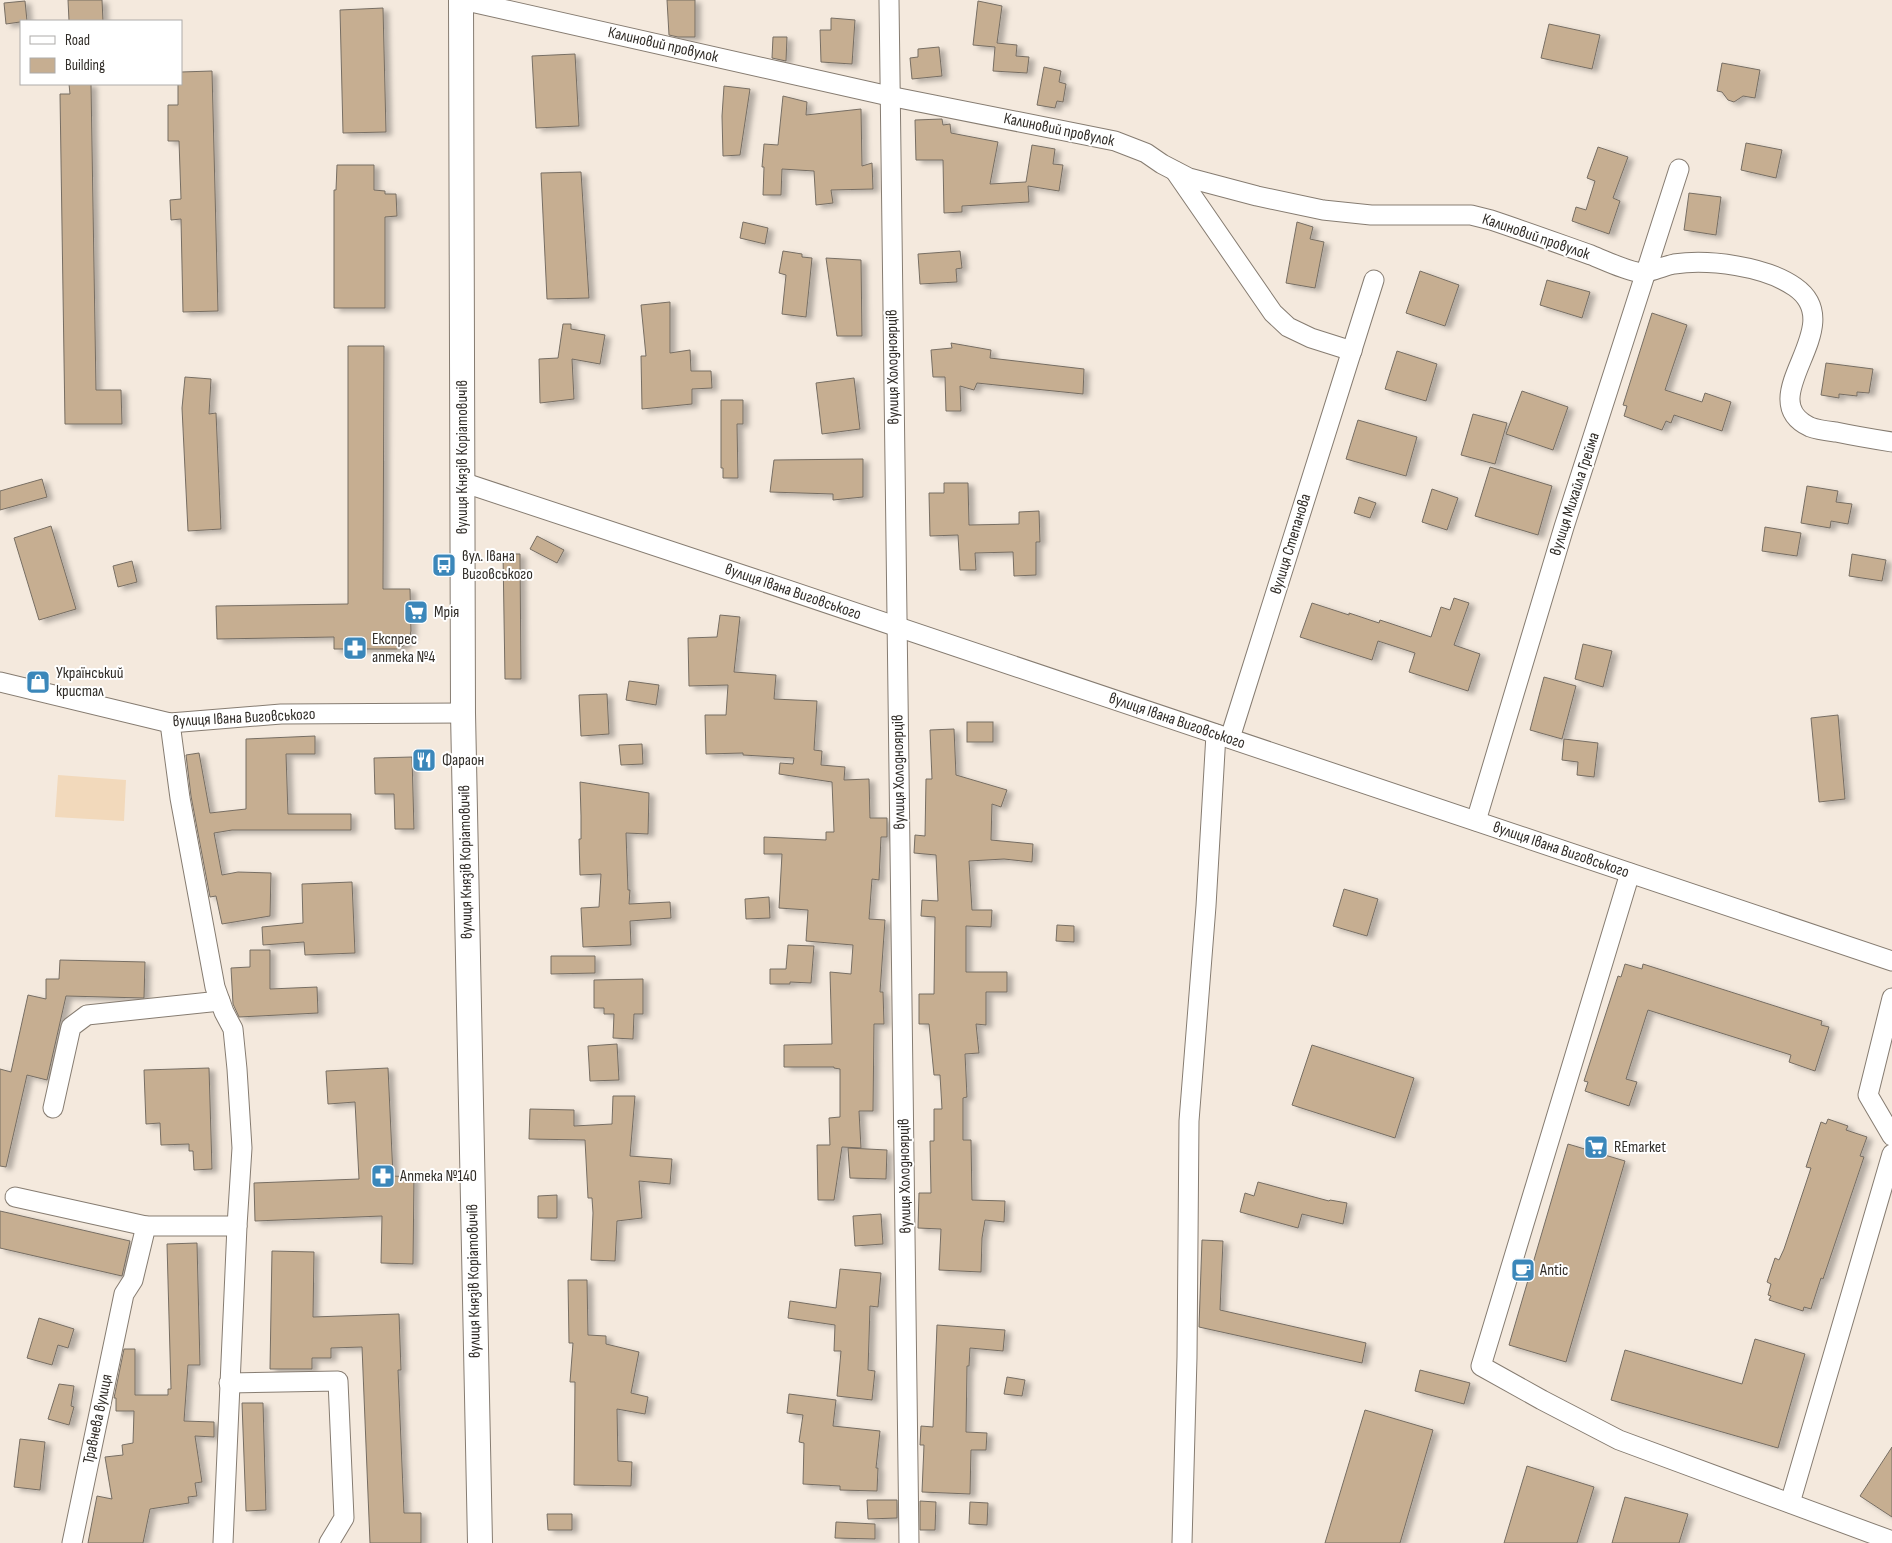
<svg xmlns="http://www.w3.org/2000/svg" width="1892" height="1543" viewBox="0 0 1892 1543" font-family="'Sofia Sans Condensed',sans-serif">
  <defs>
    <filter id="shadow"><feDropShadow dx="5.5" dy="3" stdDeviation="2.5" flood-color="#0004"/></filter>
  </defs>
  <rect width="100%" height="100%" fill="#f4e9dd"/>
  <path fill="#f2d9bb" d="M58,775L126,780L124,821L55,817Z"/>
  <g fill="#c6ae91" stroke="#776e63" filter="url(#shadow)">
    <path d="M68,0H102L103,21H69Z"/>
    <path d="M667,0H695V37H678L669,35Z"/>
    <path d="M25,1L27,21L6,24L4,3Z"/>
    <path d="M978,1L1002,6L997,43L1017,45L1016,56L1029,57L1027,73L993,71L995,47L973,45Z"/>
    <path d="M383,8L386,132L343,133L340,10Z"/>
    <path d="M831,18L855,20L852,64L821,62L820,30H831Z"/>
    <path d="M1549,24L1600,35L1592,69L1541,58Z"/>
    <path d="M773,37H787L786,61L772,58Z"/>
    <path d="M939,47L942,76L912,79L910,58L918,57V49Z"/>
    <path d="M575,54L579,126L536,128L532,56Z"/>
    <path d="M1722,63L1760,70L1755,98L1743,96L1734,102L1728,100L1722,92L1717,91Z"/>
    <path d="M1044,67L1061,71L1059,82L1066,84L1063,102L1057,101L1055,108L1037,105Z"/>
    <path d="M212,71L218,311L183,312L181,219L171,220L170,200L181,199L179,141H168V105H178V84H181V72Z"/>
    <path d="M69,84H91L96,390H121L122,424H65L60,94H70Z"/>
    <path d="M724,86L750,89L740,155L723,156L722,116Z"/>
    <path d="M783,96L807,102L806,115L861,109L862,166L872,163L873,189L831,190L833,203L816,205L814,171L782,169L781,195H763L764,167H762L764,144L778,145Z"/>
    <path d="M942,119L943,125L950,124L951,133L998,142L990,184L1026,182L1032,145L1055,149L1053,164L1063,165L1059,191L1028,186L1029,202L962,206V212L944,213L943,160H916L915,120Z"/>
    <path d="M1746,143L1782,150L1776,178L1741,170Z"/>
    <path d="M1598,147L1628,157L1613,198L1620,201L1609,234L1572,221L1576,207L1586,210L1595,181L1587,178Z"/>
    <path d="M337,165H374V190L385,191V194H396L397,216L385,217V308H334V190H336Z"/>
    <path d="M581,172L589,298L547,299L541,173Z"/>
    <path d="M1689,193L1721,197L1716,235L1684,230Z"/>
    <path d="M743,222L768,228L765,244L740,238Z"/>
    <path d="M1297,222L1313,227L1310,239L1324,242L1315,288L1286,283Z"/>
    <path d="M783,251L802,254V257L812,258L806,317L782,314L786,275L779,273Z"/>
    <path d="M960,251L962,268L956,269L957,282L920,284L918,254Z"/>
    <path d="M826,258L861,260L862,336H837Z"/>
    <path d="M1420,271L1459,285L1445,326L1406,313Z"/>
    <path d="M1547,280L1590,292L1582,318L1540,305Z"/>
    <path d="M670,302V353L690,350L691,371H711L712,388L692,389V404L642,409L641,356H646L641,305Z"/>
    <path d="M1652,313L1687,325L1665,390L1702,402L1705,393L1731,402L1722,431L1674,415L1671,423L1666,421L1662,430L1624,416L1627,406L1623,405Z"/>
    <path d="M563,324H571V329L605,335L600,364L572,359L574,399L540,403L539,359L558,358Z"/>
    <path d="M951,343L991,350L990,358L1084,369L1083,394L977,383L974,390L960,386L961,411H946L945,377H933L931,350L952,348Z"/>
    <path d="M348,346H384L383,589H410L411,631L409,640L403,646L397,649H334V637L217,639L216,606L348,604Z"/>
    <path d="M1397,351L1437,364L1426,401L1385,389Z"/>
    <path d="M1826,363L1873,369L1869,393L1857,392V396L1839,394V398L1821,395Z"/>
    <path d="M185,377L211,379L209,414L216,413L221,529L188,531L182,408Z"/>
    <path d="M854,378L860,429L822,434L816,383Z"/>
    <path d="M1522,391L1568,407L1553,450L1506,434Z"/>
    <path d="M721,400H743V424H737L738,478H723V468H721Z"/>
    <path d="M1473,414L1507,423L1495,464L1461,455Z"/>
    <path d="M1358,420L1417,437L1406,476L1346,459Z"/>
    <path d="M863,459V497L833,500V494L770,492L774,460Z"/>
    <path d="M1490,467L1552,486L1538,535L1475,516Z"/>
    <path d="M42,479L47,497L0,510V491Z"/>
    <path d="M944,483H968L969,525L1019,524V512L1039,511L1040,542H1036V575L1014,576L1013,552L975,553L976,570H960L958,535L930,536L929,493H944Z"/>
    <path d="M1807,486L1838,491L1836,502L1852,504L1848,524L1831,521L1830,528L1801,523Z"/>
    <path d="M1432,489L1458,498L1447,530L1422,522Z"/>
    <path d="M1359,497L1376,503L1370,518L1354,513Z"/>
    <path d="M51,526L76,609L39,620L14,538Z"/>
    <path d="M1765,527L1801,533L1797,556L1762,551Z"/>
    <path d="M537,536L564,550L557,563L530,549Z"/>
    <path d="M503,554H520L521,679H505Z"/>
    <path d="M1852,554L1886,560L1882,581L1849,576Z"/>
    <path d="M132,561L137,582L118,587L113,566Z"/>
    <path d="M1454,598L1469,603L1454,645L1480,654L1468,691L1409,672L1415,653L1378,641L1372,660L1300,637L1312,603L1349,615V613L1379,623L1380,620L1431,637L1441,607L1450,610Z"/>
    <path d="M720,615L740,617L734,672L776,675L774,699L817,701L814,750L822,751L821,765L845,767L844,780L869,779L870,818H887V837H881L879,880L872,879L869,919L885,920L880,992H883L884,1024H874L873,1111H859L861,1148L842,1147L834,1200H818L817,1145H830L829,1118L840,1117V1069L834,1068V1067H784V1045L832,1044L830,972L851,974L853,945L806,941L808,910L779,908L782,854H764V837L826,840V832H834L832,782L779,774L780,763L793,764L794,758L743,755V753L706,754L705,715H726L728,685L689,686L688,638L717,637Z"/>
    <path d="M1583,644L1612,651L1603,687L1575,679Z"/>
    <path d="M1544,677L1576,686L1562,739L1530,730Z"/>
    <path d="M629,681L659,685L656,705L626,700Z"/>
    <path d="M607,694L609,734L581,736L579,695Z"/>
    <path d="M1838,715L1845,799L1819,802L1811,718Z"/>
    <rect x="967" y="722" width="26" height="20"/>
    <path d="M954,729L956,775L1007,790L1001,807L992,804L991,840L1033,844L1032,862L1004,859L969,861L972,910H992L991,927L966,926V972H1007V992H986V1025L976,1024L979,1053L965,1054L967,1097L963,1098V1140H971L972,1200L1005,1201L1004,1222L985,1220L982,1238L981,1272L939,1270L941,1229L918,1228L919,1193H931L930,1141H934V1109H942L940,1075H934L929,1024H919V994H934L935,917L921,916L922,900L938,901L936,855L914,853L915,835L925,836L926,779H932L930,730Z"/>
    <path d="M315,736V754H286L288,814H351V830H232L214,833L222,875L238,872L271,873L270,916L222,924L216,896L210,897L191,796L186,755L199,753L210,813L246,809V739Z"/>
    <path d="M1564,739L1598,743L1594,777L1577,775L1578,762L1562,760Z"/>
    <path d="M642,744L643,764L621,765L619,745Z"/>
    <path d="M412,757L414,829H395L394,794H375L374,758Z"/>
    <path d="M580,782L649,793L648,834L626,833L628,890H630L629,904L670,902L671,918L630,921L631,945L583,947L581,908L599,907L601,874L580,875L579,839H581V816Z"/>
    <path d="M352,882L355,953L305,955L304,942L263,945L262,927L303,923L302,884Z"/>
    <path d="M1344,889L1378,899L1367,936L1333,926Z"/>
    <path d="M769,897L770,918L746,919L745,899Z"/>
    <path d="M1057,925L1074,926V942L1056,941Z"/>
    <path d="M788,945L814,946L811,983L790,982V984H770V969H786Z"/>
    <path d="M250,950H270V989L317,987L318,1013L239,1017L233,1004L231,968L250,967Z"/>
    <path d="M551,956H595V973L551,974Z"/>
    <path d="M60,960L145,962L144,998L66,996L47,1080L27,1075L6,1167L0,1166V1069L11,1072L28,995L46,999V979H59Z"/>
    <path d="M1625,964L1642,969L1643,964L1822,1021L1821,1025L1829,1027L1815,1071L1789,1062L1791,1055L1648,1010L1626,1079L1637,1082L1629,1106L1585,1091L1588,1082L1584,1081L1618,976L1621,977Z"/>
    <path d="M643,979V1014H634L633,1039L613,1038L614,1014H604V1008H594V980Z"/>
    <path d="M617,1044L619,1080L590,1081L588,1046Z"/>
    <path d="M1312,1045L1414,1078L1395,1138L1292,1105Z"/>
    <path d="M209,1068L212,1169L194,1170L193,1151H189V1144L161,1145L160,1123L146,1124L144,1070Z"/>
    <path d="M388,1068L393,1176L414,1177L413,1264L381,1263L382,1216L255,1221L254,1183L359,1179L355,1102L328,1104L326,1071Z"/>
    <path d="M613,1096H635L630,1156L672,1159L670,1184L639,1181L642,1218L617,1221L615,1261L591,1260L593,1213L592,1198H588L585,1140L529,1139L530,1109L574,1110V1126L612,1124Z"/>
    <path d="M1828,1119L1848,1126L1846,1130L1867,1137L1860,1156L1864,1157L1823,1279L1821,1278L1811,1309L1804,1307L1803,1311L1769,1300L1771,1296L1768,1295L1771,1284L1767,1282L1775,1258L1779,1260L1784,1249L1811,1168L1806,1167L1821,1122L1826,1124Z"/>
    <path d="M1568,1144L1625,1161L1566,1362L1509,1345Z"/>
    <path d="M848,1148L887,1150L886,1179L850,1178Z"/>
    <path d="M1258,1182L1329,1201L1330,1200L1347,1203L1343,1224L1302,1214L1298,1228L1240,1212L1245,1193L1254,1196Z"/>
    <path d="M557,1195V1218H538V1196Z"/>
    <path d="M0,1211L130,1241L122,1276L0,1248Z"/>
    <path d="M881,1214L883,1244L855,1246L853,1216Z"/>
    <path d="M1202,1240L1223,1241L1220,1310L1366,1343L1362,1363L1199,1327Z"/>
    <path d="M197,1243L200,1365H188L184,1421L214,1422V1437L195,1436L202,1482L195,1483L197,1496L188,1497L189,1503L150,1509L143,1543H88L97,1496L112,1499L105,1457L123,1455L122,1445L133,1443L134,1411H116V1398H114L124,1349H135V1395H168V1389H171L167,1244Z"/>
    <path d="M272,1251L314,1252L313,1317L399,1314L401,1370H398L404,1513H421V1543H370L362,1347L331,1348V1358H312V1369H270Z"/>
    <path d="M840,1269L881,1273L878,1307L870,1306L868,1370L875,1371L872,1400L837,1396L841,1351H834L835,1325L788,1318L790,1301L836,1308Z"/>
    <path d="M568,1280H587L588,1335L606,1336V1344L639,1352L631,1393L648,1397L645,1414L617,1409L618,1461L632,1462L631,1486L574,1485L575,1382H570L573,1343H569Z"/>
    <path d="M39,1318L74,1329L68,1348L58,1345L52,1365L27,1358Z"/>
    <path d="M937,1325L1005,1330L1003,1351L970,1348L969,1366H967L966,1432L987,1433L986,1450H971L970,1494L922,1492L924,1445H920L921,1426L933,1427Z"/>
    <path d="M1755,1339L1805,1354L1778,1448L1611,1400L1625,1350L1742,1384Z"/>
    <path d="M1420,1370L1470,1383L1464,1404L1415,1391Z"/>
    <path d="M1007,1377L1025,1380L1022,1396L1004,1394Z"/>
    <path d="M59,1384L74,1386L71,1406L74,1407L69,1425L48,1419Z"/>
    <path d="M789,1394L836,1400L833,1426L880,1431L876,1468H878L877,1491L840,1490V1486L803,1484L804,1443L799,1442L803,1415L787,1413Z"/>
    <path d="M242,1403H263L266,1510L246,1511Z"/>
    <path d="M1365,1410L1433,1430L1400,1543H1325Z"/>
    <path d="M20,1439L45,1442L40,1490L14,1487Z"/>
    <path d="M1892,1447V1517L1860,1496Z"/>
    <path d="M1527,1466L1594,1487L1577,1543H1504Z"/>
    <path d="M1625,1497L1688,1514L1679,1543H1612Z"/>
    <path d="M867,1500H897V1518L868,1519Z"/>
    <path d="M920,1501L936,1502L935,1530H920Z"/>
    <path d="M970,1502L988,1503L987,1525L969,1524Z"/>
    <path d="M547,1514H572V1530H548Z"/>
    <path d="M836,1522L875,1524V1539L835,1538Z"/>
  </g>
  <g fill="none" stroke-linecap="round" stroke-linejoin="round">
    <g stroke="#867c71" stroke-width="21">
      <g id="minor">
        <path d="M462,0L889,96L1115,141L1146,153L1162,164L1189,178L1257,196L1323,210L1371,215H1471L1491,220C1524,231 1557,243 1591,255C1606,261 1622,269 1637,272C1649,274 1663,266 1674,264C1709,259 1765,266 1795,287C1852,327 1749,398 1810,427C1818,430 1828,431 1836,432C1855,436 1873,439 1892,442"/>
        <path d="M889,0L909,1543"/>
        <path d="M1175,171L1273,313L1288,327L1311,338L1352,351"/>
        <path d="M462,482L755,579L1892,961"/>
        <path d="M0,682L170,723L281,714L463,713"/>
        <path d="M1230,738L1374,280"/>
        <path d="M1476,821L1564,527L1679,169"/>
        <path d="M1630,873L1481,1366L1542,1400L1619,1440L1892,1541"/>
        <path d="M1892,998L1868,1095L1892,1136"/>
        <path d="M53,1108L71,1027L87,1015L220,1001"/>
        <path d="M15,1197L146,1226"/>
        <path d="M229,1383L338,1381L344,1518L329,1543"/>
        <path d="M1790,1503L1892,1154"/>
        <path d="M72,1543L124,1294L133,1280L146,1226H237L242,1148L237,1069L233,1029L224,1012L215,987L180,798L170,723"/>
        <path d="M223,1543L237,1226"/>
        <path d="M1182,1543L1187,1357L1189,1121L1206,906L1216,734"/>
      </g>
    </g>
    <g stroke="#867c71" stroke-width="26">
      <path id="major" d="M461,0L463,713L480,1543"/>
    </g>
    <use href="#minor" stroke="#fff" stroke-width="19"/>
    <use href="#major" stroke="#fff" stroke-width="24"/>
  </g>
  <defs>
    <g id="bus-square" transform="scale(1.25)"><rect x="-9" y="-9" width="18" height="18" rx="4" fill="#3b87ba" stroke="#fff"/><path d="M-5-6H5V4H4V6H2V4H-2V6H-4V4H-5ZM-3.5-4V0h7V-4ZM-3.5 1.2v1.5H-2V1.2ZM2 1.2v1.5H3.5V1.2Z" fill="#fff"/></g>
    <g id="supermarket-square" transform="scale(1.25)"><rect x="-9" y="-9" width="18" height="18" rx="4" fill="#3b87ba" stroke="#fff"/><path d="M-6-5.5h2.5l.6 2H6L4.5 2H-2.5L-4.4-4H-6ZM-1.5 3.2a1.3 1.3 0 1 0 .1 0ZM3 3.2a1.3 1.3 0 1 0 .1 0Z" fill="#fff"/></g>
    <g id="pharmacy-square" transform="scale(1.25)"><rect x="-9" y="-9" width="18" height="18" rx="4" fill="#3b87ba" stroke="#fff"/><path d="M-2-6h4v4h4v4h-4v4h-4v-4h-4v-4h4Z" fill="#fff"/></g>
    <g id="shop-square" transform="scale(1.25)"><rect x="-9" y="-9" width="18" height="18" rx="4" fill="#3b87ba" stroke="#fff"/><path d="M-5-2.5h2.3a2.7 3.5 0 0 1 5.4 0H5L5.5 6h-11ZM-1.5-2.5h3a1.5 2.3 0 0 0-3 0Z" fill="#fff"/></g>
    <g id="restaurant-square" transform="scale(1.25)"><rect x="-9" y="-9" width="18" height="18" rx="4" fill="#3b87ba" stroke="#fff"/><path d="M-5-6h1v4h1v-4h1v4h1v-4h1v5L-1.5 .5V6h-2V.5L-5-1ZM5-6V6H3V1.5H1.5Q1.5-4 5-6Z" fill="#fff"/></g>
    <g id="cafe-square" transform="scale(1.25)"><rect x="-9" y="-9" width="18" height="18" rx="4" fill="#3b87ba" stroke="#fff"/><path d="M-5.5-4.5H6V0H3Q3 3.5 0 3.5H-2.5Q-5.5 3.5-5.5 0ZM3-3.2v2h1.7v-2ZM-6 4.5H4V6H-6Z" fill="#fff"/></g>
  </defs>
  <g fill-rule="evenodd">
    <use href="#bus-square" x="444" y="565"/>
    <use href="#supermarket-square" x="416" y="612"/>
    <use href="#pharmacy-square" x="355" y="648"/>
    <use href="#shop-square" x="38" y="682"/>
    <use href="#restaurant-square" x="424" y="760"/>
    <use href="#supermarket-square" x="1596" y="1147"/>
    <use href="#pharmacy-square" x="383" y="1176"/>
    <use href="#cafe-square" x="1523" y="1270"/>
  </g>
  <g text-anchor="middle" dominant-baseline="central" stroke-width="4" stroke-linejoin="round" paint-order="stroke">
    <g font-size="16" fill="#312d28" stroke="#fff">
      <text transform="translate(663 45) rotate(13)">Калиновий провулок</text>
      <text transform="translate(1059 130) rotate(12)">Калиновий провулок</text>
      <text transform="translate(1536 237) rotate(19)">Калиновий провулок</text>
      <text transform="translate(893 367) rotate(-91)">вулиця Холодноярців</text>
      <text transform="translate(462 457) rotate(-90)">вулиця Князів Коріатовичів</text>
      <text transform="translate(1575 494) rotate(-72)">вулиця Михайла Грейма</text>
      <text transform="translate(1291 544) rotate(-73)">вулиця Степанова</text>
      <text transform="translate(793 592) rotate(19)">вулиця Івана Виговського</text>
      <text transform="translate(244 718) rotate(-3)">вулиця Івана Виговського</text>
      <text transform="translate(1177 721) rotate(19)">вулиця Івана Виговського</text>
      <text transform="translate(899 772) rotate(-91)">вулиця Холодноярців</text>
      <text transform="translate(1561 850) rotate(19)">вулиця Івана Виговського</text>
      <text transform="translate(466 862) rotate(-91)">вулиця Князів Коріатовичів</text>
      <text transform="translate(905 1176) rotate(-91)">вулиця Холодноярців</text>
      <text transform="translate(474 1281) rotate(-91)">вулиця Князів Коріатовичів</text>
      <text transform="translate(98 1419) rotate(-78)">Травнева вулиця</text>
    </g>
    <g font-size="16" fill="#312d28" stroke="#fff" text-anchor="start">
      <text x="462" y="556">вул. Івана<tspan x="462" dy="18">Виговського</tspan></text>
      <text x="434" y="612">Мрія</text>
      <text x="372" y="639">Експрес<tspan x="372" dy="18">аптека №4</tspan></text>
      <text x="56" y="673">Український<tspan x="56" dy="18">кристал</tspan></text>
      <text x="442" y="760">Фараон</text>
      <text x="1614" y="1147">REmarket</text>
      <text x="400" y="1176">Аптека №140</text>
      <text x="1540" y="1270">Antic</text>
    </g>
  </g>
  <rect x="20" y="20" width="162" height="65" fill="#ffffff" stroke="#adaba9"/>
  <rect x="30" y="36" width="25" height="8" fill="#ffffff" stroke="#adaba9"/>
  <text x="65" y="45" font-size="15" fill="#312d28">Road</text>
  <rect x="30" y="58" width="25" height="15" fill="#c6ae91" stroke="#adaba9"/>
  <text x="65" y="70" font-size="15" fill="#312d28">Building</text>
</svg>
